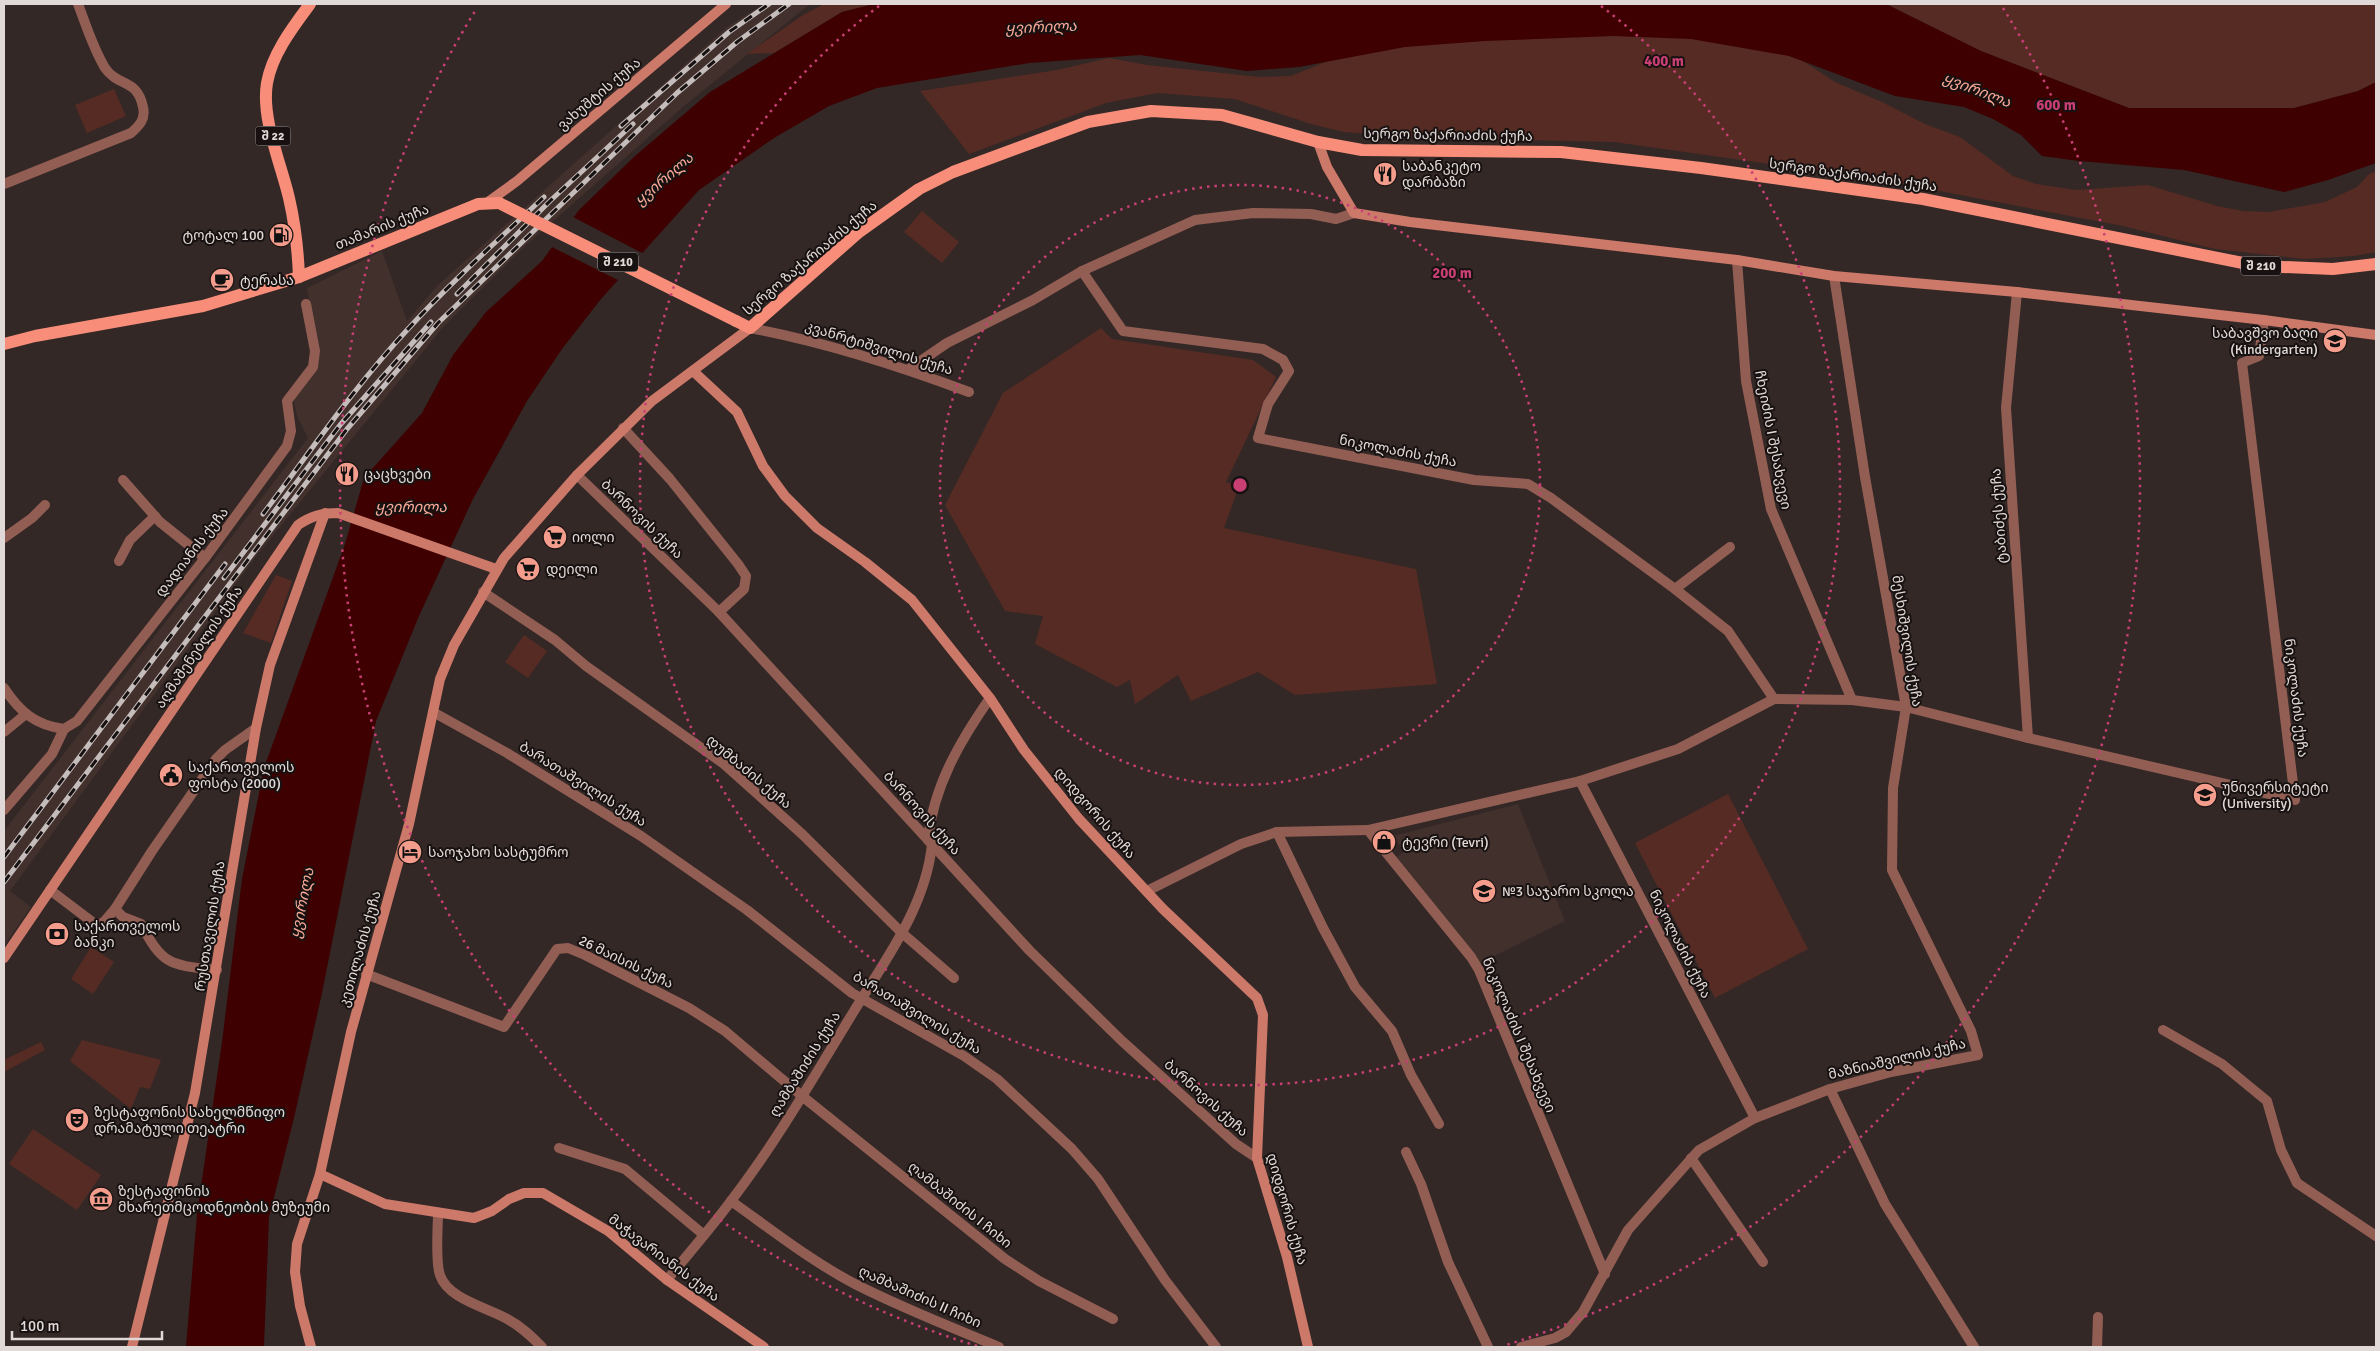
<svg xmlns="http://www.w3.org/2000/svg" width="2380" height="1351" viewBox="0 0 2380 1351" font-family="Signika,'Noto Sans Georgian',sans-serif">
  <rect width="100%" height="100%" fill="#332826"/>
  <g fill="#42302c">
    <path d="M764,4H810L684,106L527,244L444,326L257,555L10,891L31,907L4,946V831L308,438L297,416L293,397L319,362L307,288L382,251L407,321L438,285L727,27Z"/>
    <path d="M1518,804L1565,921L1476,965L1390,861L1404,852L1393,836Z"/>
  </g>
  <g fill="#562b23">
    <path d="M824,4H874L842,12L774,53L747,54L803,15Z"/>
    <path d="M1886,4H2376V82L2358,91L2294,108H2129L1981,51Z"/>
    <path d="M1550,12L1791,53L1835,82L1882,102L1925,124L1960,137L2013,176L2036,184L2076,190L2148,185L2217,206L2243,211L2269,212L2325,202L2357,187L2369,174L2376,171V252L2354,256L2305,259L2215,249L2123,226L1882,180L1614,142L1425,138L1344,132L1311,124L1235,99L1157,93L1106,103L969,154L920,91L1057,70L1109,58L1147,65L1259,77L1291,76L1335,58L1388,50L1486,30Z"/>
    <path d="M114,89L126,116L87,133L75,105Z"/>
    <path d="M922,211L959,242L942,263L904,232Z"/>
    <path d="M1101,328L1112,339L1253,360L1276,377L1226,482L1239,486L1224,528L1416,569L1437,684L1295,695L1258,672L1191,701L1178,675L1135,704L1130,680L1117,687L1035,644L1043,616L1005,611L945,505L1003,393Z"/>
    <path d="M276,575L292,581L271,643L243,633Z"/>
    <path d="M524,635L547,651L528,678L505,662Z"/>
    <path d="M1728,794L1808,949L1715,998L1635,843Z"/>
    <path d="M91,947L114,962L93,994L71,979Z"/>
    <path d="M82,1040L161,1060L150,1089L140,1087L131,1109L70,1061Z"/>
    <path d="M41,1042L45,1050L4,1072V1060Z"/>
    <path d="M33,1129L101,1175L77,1210L9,1164Z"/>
  </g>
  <path fill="#3e0000" d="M874,4H1886L1981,51L2129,108H2294L2358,91L2376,82V163L2328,180L2284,192L2184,170L2079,161L2042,156L2021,135L1993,119L1964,107L1895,96L1789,56L1691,39L1613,36L1485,41L1405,47L1299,67L1247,71L1140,55L1029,63L877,88L829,106L774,138L699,190L601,299L562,349L527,401L472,501L419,616L376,721L322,993L294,1118L269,1217L264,1347H186L197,1214L222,1042L242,879L264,768L345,544L364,478L422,413L453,355L486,312L542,261L579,210L635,156L710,92L842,12Z"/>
  <path fill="#332826" d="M571,216L644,254L620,281L550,246Z"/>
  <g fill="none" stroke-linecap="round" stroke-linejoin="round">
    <g stroke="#925e54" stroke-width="10">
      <path d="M4,184L131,133C139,126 146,119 143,107C137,78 119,88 105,68C93,48 86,25 78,4"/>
      <path d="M1737,260L1746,381L1771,509L1852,700"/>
      <path d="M1082,271L1123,331L1263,349L1283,360L1289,371L1268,404L1258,438L1474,480L1528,484L1551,498L1675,589L1728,631L1774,699"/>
      <path d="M2017,292L2006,408L2028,738"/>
      <path d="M750,328C826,342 897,365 969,392"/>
      <path d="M909,369L947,343L1033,300L1082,271L1195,220L1253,213L1311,214L1336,219L1354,213"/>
      <path d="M623,428L670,479L738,564L746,576L744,589L719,612"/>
      <path d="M577,475L719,612L1029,950L1122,1041L1236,1144L1257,1158"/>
      <path d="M123,480L160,522L205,558"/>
      <path d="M4,538L32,518L45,505"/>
      <path d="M119,561L130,540L155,516"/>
      <path d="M1675,589L1730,547"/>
      <path d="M483,592L555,640L586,666L724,764L802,834L901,932L954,978"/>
      <path d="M4,688C20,712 35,725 64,729L77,721L205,558L287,446L291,431L287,401L313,367L315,351L306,304"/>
      <path d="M433,712L507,753L641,836L747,910L852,993L964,1056L997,1079L1072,1149L1098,1179L1165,1280L1216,1347"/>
      <path d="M4,732L26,714"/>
      <path d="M1580,781L1755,1118"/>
      <path d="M4,810L52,754L64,729"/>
      <path d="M1368,830L1471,957L1479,970L1605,1274"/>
      <path d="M1277,832L1323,928L1355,987L1392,1031L1411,1075L1439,1124"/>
      <path d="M928,840C933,787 960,741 990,698"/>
      <path d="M50,890L95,924L103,923L115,909L152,851L216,759L225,750L256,728"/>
      <path d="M1147,891L1241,844L1277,832L1368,830L1580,781L1678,749L1774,699L1852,700L1906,707L2028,738L2295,800L2242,363L2259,356L2264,320"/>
      <path d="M115,909L123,917L141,924C163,966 171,965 217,970"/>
      <path d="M366,974L504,1027L557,949L568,948L585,955L689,1008L725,1031L802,1096L1005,1259L1039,1281L1113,1319"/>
      <path d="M2163,1030L2222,1064L2267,1101L2281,1150L2297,1183L2376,1236"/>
      <path d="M1830,1089L1885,1204L1974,1347"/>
      <path d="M559,1148L625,1169L704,1235"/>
      <path d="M1406,1152L1421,1184L1448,1262L1488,1347"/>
      <path d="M1691,1158L1763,1262"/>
      <path d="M731,1201C772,1230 811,1261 855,1284C902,1308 951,1327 999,1347"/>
      <path d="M438,1213C438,1228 435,1261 440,1275C448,1300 490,1308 509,1320C522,1327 532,1337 542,1347"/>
      <path d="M667,1280C688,1254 711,1228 731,1201C777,1141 815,1075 854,1011C886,959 926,906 932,844"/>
      <path d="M1521,1347L1555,1338L1566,1332L1583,1312L1628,1230L1699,1150L1755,1118L1830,1089L1891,1072L1978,1055L1971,1031L1892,870L1893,788L1906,707L1865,477L1834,276"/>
      <path d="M2097,1347L2098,1317"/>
    </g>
    <g stroke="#cc796a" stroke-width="10">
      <path d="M1318,142L1327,167L1354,213L1410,222L1737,260L1834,276L2017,292L2264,320L2376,335"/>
      <path d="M488,202L517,181L726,4"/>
      <path d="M693,371L737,412L763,466L785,496L817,528L865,562L912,600L990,698L1024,750L1079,819L1163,909L1257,998L1263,1015L1257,1158L1287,1257L1308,1347"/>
      <path d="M4,958L298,525C311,516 322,513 338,513L496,569"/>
      <path d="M320,1174L385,1204L474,1218L492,1211L509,1199L524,1193H543L608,1231L667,1280L764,1347"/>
      <path d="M132,1347L195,1093L256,728L270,665L325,513"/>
      <path d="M311,1347L300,1306L295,1272L297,1244L320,1174L351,1032L409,824L440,679L454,645L504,558L577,475L652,401L750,328"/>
    </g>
    <g stroke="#f88e7a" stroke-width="12">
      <path d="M299,277C298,250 295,224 289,198C281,164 261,118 267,83C272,54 293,27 310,4"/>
      <path d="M736,321L750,328L859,232L919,189L953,172L1088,122L1151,111L1222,115L1318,142L1362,150L1561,152L1701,168L1923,199L2258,266L2333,269L2376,264"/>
      <path d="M4,344L35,336L203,306L299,277L478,204L499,203"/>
    </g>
    <g stroke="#c5bdbb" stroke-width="5">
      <g id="rail">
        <path d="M621,126L729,32L769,4"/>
        <path d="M457,294L550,201L633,124"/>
        <path d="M263,514C310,452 354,387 408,329C450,283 498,240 544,197"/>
        <path d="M224,578L340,425L431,322"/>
        <path d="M4,857L225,564"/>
        <path d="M4,882L347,429L438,323L677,93L737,42L789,4"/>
      </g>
    </g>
    <use href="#rail" stroke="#171211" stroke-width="3" stroke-dasharray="9" stroke-linecap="butt"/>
    <path stroke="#f88e7a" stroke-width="12" d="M499,203L736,321"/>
  </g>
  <g fill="none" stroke="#c83f74" stroke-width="2.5" stroke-dasharray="2.5 5">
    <circle cx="1240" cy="485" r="300"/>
    <path d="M1601 6A600 600 0 1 1 879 6"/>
    <path d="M977 1346A900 900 0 0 1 477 8M2003 8A900 900 0 0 1 1503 1346"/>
  </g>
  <defs>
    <g id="restaurant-disc" transform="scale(1.25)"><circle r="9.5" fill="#f49d8c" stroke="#171211"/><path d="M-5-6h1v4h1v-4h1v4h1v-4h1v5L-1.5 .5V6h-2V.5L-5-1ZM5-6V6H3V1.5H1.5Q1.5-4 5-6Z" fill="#111"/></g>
    <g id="fuel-disc" transform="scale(1.25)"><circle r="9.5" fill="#f49d8c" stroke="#171211"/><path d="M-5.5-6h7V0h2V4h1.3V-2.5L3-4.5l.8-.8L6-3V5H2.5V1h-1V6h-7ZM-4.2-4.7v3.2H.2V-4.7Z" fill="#111"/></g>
    <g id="cafe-disc" transform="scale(1.25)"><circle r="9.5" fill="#f49d8c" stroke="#171211"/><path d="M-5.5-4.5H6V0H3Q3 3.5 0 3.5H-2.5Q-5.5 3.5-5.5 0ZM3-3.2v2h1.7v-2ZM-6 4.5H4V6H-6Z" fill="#111"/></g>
    <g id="school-disc" transform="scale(1.25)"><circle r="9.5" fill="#f49d8c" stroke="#171211"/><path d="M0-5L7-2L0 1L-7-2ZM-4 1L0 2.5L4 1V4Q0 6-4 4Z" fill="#111"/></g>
    <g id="supermarket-disc" transform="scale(1.25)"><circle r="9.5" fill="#f49d8c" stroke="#171211"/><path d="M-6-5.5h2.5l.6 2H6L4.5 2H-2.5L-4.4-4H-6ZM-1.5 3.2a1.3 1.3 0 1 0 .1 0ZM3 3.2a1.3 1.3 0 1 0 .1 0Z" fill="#111"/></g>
    <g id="civic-disc" transform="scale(1.25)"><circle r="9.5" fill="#f49d8c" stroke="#171211"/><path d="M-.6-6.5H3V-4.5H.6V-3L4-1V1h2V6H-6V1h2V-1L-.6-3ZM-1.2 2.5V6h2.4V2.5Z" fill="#111"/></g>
    <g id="university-disc" transform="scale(1.25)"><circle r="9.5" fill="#f49d8c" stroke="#171211"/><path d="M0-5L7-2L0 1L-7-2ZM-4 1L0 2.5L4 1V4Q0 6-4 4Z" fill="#111"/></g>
    <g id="shop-disc" transform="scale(1.25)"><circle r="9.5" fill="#f49d8c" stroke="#171211"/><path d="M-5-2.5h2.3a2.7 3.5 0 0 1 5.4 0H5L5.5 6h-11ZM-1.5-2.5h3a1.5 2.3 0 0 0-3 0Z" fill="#111"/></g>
    <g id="hotel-disc" transform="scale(1.25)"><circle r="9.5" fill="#f49d8c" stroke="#171211"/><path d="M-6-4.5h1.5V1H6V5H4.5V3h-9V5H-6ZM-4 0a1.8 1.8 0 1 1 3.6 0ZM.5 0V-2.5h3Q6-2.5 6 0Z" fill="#111"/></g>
    <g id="bank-disc" transform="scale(1.25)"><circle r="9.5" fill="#f49d8c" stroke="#171211"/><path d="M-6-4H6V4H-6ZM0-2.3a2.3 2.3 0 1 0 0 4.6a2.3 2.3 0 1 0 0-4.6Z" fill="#111"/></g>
    <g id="theatre-disc" transform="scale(1.25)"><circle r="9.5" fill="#f49d8c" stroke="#171211"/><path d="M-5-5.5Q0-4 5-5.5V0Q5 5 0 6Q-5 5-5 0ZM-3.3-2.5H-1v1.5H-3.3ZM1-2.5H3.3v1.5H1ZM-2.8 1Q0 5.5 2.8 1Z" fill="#111"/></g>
    <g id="museum-disc" transform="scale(1.25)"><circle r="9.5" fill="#f49d8c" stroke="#171211"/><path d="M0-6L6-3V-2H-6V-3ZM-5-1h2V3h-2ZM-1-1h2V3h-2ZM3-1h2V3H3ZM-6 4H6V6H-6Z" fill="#111"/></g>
  </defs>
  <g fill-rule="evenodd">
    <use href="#restaurant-disc" x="1385" y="174"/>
    <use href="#fuel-disc" x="281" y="235"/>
    <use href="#cafe-disc" x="222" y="280"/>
    <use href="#school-disc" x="2335" y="341"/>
    <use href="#restaurant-disc" x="347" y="474"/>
    <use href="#supermarket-disc" x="555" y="537"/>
    <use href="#supermarket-disc" x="528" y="569"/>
    <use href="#civic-disc" x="171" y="775"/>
    <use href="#university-disc" x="2205" y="795"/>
    <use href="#shop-disc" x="1384" y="842"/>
    <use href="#hotel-disc" x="410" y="852"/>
    <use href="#school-disc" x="1484" y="891"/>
    <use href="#bank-disc" x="57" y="934"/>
    <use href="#theatre-disc" x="77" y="1120"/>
    <use href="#museum-disc" x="101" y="1199"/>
  </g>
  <g text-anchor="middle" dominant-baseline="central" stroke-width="4" stroke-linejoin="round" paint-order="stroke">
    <g fill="#171211" stroke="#a49d9c" stroke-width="1">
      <rect x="255.5" y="126.5" width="35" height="19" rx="4"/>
      <rect x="598" y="252.5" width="40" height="19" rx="4"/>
      <rect x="2241" y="256.5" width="40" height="19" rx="4"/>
    </g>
    <g font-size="12" font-weight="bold" fill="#e0d9d7">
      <text x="273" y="136">შ 22</text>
      <text x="618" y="262">შ 210</text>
      <text x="2261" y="266">შ 210</text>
    </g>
    <g font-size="14" fill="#e0d9d7" stroke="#171211">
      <text transform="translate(599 94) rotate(-40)">ვახუშტის ქუჩა</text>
      <text transform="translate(1448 135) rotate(1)">სერგო ზაქარიაძის ქუჩა</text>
      <text transform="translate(1853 175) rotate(8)">სერგო ზაქარიაძის ქუჩა</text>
      <text transform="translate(382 227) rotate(-22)">თამარის ქუჩა</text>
      <text transform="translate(810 258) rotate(-40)">სერგო ზაქარიაძის ქუჩა</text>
      <text transform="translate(879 348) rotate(17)">კვანრტიშვილის ქუჩა</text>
      <text transform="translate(1773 440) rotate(79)">ჩხეიძის I შესახვევი</text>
      <text transform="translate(1398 451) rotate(11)">ნიკოლაძის ქუჩა</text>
      <text transform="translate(1999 516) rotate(-94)">ტაბიძეს ქუჩა</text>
      <text transform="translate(642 519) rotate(44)">ბარნოვის ქუჩა</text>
      <text transform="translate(192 552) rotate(-52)">დადიანის ქუჩა</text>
      <text transform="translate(1907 641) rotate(81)">მესხიშვილის ქუჩა</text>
      <text transform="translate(199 647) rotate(-56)">აღმაშენებლის ქუჩა</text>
      <text transform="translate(2296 698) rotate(83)">ნიკოლაძის ქუჩა</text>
      <text transform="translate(749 772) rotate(40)">დუმბაძის ქუჩა</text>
      <text transform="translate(583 784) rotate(32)">ბარათაშვილის ქუჩა</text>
      <text transform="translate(922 813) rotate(48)">ბარნოვის ქუჩა</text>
      <text transform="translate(1095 813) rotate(49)">დიდგორის ქუჩა</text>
      <text transform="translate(210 926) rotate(-81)">რუსთაველის ქუჩა</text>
      <text transform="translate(1680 944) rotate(63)">ნიკოლაძის ქუჩა</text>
      <text transform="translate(360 949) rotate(-74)">კეთილაძის ქუჩა</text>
      <text transform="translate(626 962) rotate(26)">26 მაისის ქუჩა</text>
      <text transform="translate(917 1013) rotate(31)">ბარათაშვილის ქუჩა</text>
      <text transform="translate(1519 1035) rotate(67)">ნიკოლაძის I შესახვევი</text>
      <text transform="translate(1897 1059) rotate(-13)">მაზნიაშვილის ქუჩა</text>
      <text transform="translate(805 1064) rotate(-58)">ღამბაშიძის ქუჩა</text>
      <text transform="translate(1206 1098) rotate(42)">ბარნოვის ქუჩა</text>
      <text transform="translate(960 1205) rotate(39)">ღამბაშიძის I ჩიხი</text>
      <text transform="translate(1287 1209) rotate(74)">დიდგორის ქუჩა</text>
      <text transform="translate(664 1258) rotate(37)">მაჭავარიანის ქუჩა</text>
      <text transform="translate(920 1297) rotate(24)">ღამბაშიძის II ჩიხი</text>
    </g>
    <g font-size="14" fill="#e0d9d7" stroke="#171211" text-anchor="start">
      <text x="1402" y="166">საბანკეტო<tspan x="1402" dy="16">დარბაზი</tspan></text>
      <text x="264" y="235" text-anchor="end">ტოტალ 100</text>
      <text x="240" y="280">ტერასა</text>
      <text x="2318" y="333" text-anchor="end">საბავშვო ბაღი<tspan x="2318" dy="16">(Kindergarten)</tspan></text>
      <text x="364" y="474">ცაცხვები</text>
      <text x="572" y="537">იოლი</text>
      <text x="546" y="569">დეილი</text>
      <text x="188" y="767">საქართველოს<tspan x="188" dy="16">ფოსტა (2000)</tspan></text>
      <text x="2222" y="787">უნივერსიტეტი<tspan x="2222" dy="16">(University)</tspan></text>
      <text x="1402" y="842">ტევრი (Tevri)</text>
      <text x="428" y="852">საოჯახო სასტუმრო</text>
      <text x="1502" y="891">№3 საჯარო სკოლა</text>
      <text x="74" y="926">საქართველოს<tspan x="74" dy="16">ბანკი</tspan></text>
      <text x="94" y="1112">ზესტაფონის სახელმწიფო<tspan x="94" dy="16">დრამატული თეატრი</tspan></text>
      <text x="118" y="1191">ზესტაფონის<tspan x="118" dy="16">მხარეთმცოდნეობის მუზეუმი</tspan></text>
    </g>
    <g font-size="15" font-style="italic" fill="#faa897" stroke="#171211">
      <text transform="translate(1041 27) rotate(-2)">ყვირილა</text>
      <text transform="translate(1977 90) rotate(21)">ყვირილა</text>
      <text transform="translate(664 179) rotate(-41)">ყვირილა</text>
      <text x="411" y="507">ყვირილა</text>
      <text transform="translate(302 903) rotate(-79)">ყვირილა</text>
    </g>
  </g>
  <circle cx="1240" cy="485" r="8" fill="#c83f74" stroke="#171211" stroke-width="2.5"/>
  <g font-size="15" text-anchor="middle" font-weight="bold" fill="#c83f74" stroke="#171211" stroke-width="4" stroke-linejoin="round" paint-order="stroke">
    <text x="1664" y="66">400 m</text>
    <text x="2056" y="110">600 m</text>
    <text x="1452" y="278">200 m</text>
  </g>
  <rect width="2380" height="1351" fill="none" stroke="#e0d9d7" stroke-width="10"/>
  <path d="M12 1331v8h150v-8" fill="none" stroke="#e0d9d7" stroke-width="2.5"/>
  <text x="20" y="1331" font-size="15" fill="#e0d9d7" stroke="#171211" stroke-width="4" paint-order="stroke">100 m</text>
</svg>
